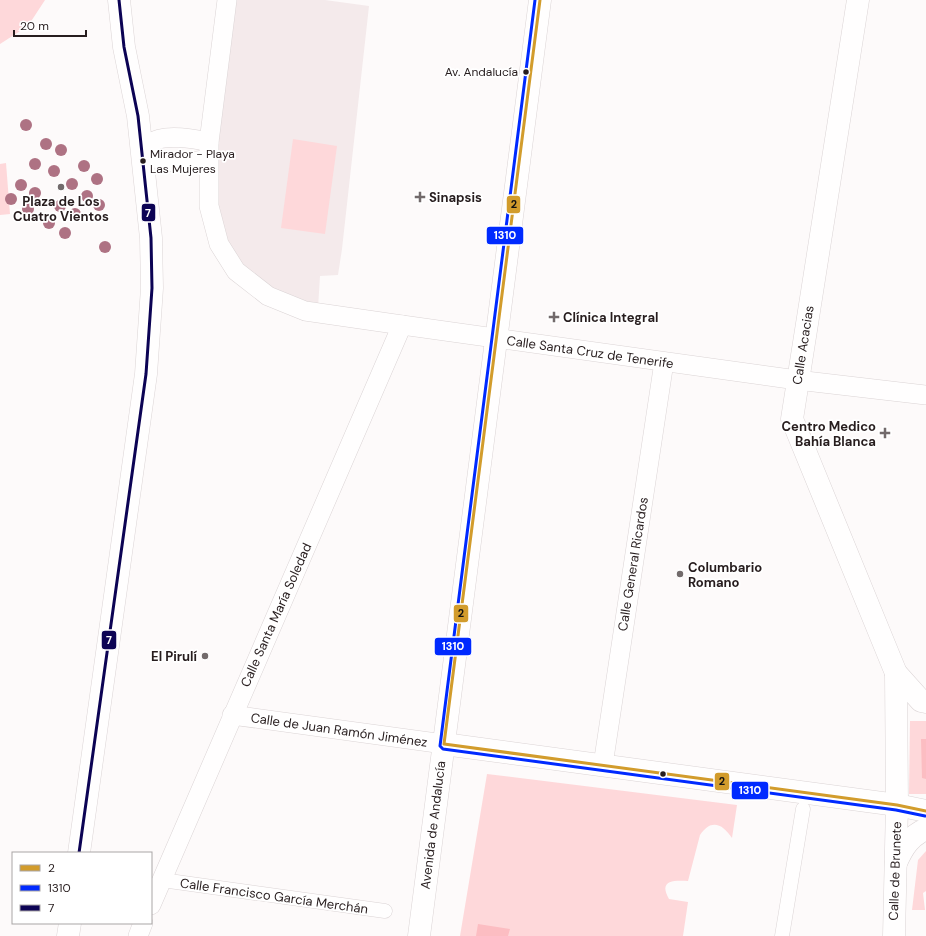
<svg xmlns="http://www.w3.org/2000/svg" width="926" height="936" viewBox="0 0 926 936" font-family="'DM Sans',sans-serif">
  <rect width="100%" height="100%" fill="#fdfafa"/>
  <path fill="#f4eaeb" d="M229,0H325L369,6L342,249L338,275L320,276L318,308L272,296L223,254L211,156Z"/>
  <g fill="#fed8da">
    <path d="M0,0H45L28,26L0,44Z"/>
    <path d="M293,139L337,146L325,234L281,228Z"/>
    <path d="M6,163L10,214L0,215V164Z"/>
    <path d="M910,721H926V794H909Z"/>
    <path d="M487,774L737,805L732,838C723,824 711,818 700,835L688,881C674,880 658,880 669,899L688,902L683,936H460Z"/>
    <path d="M926,851V891L923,893L925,910H912L918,860Z"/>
  </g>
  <g fill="#fcbdc2">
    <path d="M921,739H926V779L922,778Z"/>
    <path d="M478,924L510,929L508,936H476Z"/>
  </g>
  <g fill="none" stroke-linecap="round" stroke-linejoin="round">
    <g stroke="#dbd4d5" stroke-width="15">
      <g id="pedestrian">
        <path d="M162,880L385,911"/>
        <path d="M782,936L803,809"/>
      </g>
    </g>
    <g stroke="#dbd4d5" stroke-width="20">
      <g id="minor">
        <path d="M227,0L209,142V206L219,244L236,271L268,296L305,311L402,325L797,380L926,395"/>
        <path d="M208,159C181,164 168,165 143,153C145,150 148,146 151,143C163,133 195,139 209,142"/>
        <path d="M232,715L444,744"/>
        <path d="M603,765L664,362"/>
        <path d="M151,905L402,325"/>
        <path d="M138,936L143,923"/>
      </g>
    </g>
    <g stroke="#dbd4d5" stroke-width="23">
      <g id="tertiary">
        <path d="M858,0L792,419L896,673L921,701L926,702"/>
        <path d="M444,744L897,805L926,811"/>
        <path d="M79,853L146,374L152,288L151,238L138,116L124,47L119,0"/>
        <path d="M896,863C903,847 910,836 926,829"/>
        <path d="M68,936L70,923"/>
        <path d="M894,936L897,805L896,673"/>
      </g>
    </g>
    <g stroke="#dbd4d5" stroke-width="23">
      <path id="secondary" d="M419,936L540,0"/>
    </g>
    <use href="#pedestrian" stroke="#fffefe" stroke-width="14"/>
    <use href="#minor" stroke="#fffefe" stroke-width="19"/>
    <use href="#tertiary" stroke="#fffefe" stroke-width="22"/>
    <use href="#secondary" stroke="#fffefe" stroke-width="22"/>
    <g stroke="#fff" stroke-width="6">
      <path id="bus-1" d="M540,0L444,744L897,805L926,811"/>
    </g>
    <g stroke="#fff" stroke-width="6">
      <path id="bus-2" d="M535,0L440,746L443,749L896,810L925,816"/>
    </g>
    <g stroke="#fff" stroke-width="6">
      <path id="bus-3" d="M79,853L146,374L152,288L151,238L138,116L124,47L119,0"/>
    </g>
    <use href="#bus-1" stroke="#d29c2c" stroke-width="3"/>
    <use href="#bus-2" stroke="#002aff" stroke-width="3"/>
    <use href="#bus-3" stroke="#0c0354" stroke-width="3"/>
  </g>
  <g fill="#ae7283">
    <circle cx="26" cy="125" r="6"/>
    <circle cx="46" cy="144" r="6"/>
    <circle cx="61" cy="150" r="6"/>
    <circle cx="35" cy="164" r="6"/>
    <circle cx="84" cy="166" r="6"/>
    <circle cx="54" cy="171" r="6"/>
    <circle cx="97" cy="179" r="6"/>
    <circle cx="72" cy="184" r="6"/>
    <circle cx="21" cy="185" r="6"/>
    <circle cx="35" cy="193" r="6"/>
    <circle cx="87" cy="196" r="6"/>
    <circle cx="11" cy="199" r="6"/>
    <circle cx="99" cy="205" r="6"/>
    <circle cx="60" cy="206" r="6"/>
    <circle cx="28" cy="209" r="6"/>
    <circle cx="75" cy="214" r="6"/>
    <circle cx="49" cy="223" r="6"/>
    <circle cx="65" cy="233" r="6"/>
    <circle cx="105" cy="247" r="6"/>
  </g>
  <g fill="#271d1e" stroke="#fff" stroke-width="1.5">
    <circle cx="526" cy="72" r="3.5"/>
    <circle cx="143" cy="161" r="3.5"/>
    <circle cx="663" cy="774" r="3.5"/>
  </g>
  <g fill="#726a6b" stroke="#fff" stroke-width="1.5">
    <circle cx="61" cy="187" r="4"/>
    <path d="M418 191h4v4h4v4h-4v4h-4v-4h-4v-4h4z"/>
    <path d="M552 311h4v4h4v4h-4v4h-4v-4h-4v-4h4z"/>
    <path d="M883 427h4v4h4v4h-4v4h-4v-4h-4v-4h4z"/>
    <circle cx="680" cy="574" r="4"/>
    <circle cx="205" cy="656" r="4"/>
  </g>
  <g text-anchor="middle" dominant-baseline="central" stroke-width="3.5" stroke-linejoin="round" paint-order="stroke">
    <g font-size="12" fill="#271d1e" stroke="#fff" text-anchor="end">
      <text x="518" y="72">Av. Andalucía</text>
      <text x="150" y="154" text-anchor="start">Mirador - Playa<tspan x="150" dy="15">Las Mujeres</tspan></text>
    </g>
    <g font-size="13" font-weight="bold" fill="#271d1e" stroke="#fff" text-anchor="start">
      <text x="429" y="197">Sinapsis</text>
      <text x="61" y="201" text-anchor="middle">Plaza de Los<tspan x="61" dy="15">Cuatro Vientos</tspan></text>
      <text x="563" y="317">Clínica Integral</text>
      <text x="876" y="426" text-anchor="end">Centro Medico<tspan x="876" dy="15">Bahía Blanca</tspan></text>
      <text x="688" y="567">Columbario<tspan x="688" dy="15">Romano</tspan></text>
      <text x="197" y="656" text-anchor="end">El Pirulí</text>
    </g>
    <g font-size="13" fill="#271d1e" stroke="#fff">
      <text transform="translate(803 345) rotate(-81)">Calle Acacias</text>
      <text transform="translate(590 352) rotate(8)">Calle Santa Cruz de Tenerife</text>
      <text transform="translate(633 564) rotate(-81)">Calle General Ricardos</text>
      <text transform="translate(276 615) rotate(-66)">Calle Santa María Soledad</text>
      <text transform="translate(339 730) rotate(8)">Calle de Juan Ramón Jiménez</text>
      <text transform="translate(433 825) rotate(-83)">Avenida de Andalucía</text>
      <text transform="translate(895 871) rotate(-88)">Calle de Brunete</text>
      <text transform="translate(274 896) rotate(8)">Calle Francisco García Merchán</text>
    </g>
  </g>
  <g stroke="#fff" stroke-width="1.5">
    <rect x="506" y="195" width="15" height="19" rx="4" fill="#d29c2c"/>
    <rect x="141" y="203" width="15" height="19" rx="4" fill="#0c0354"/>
    <rect x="486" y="226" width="38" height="19" rx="4" fill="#002aff"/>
    <rect x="453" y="604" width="16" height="19" rx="4" fill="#d29c2c"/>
    <rect x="101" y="630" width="16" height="20" rx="4" fill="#0c0354"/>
    <rect x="434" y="637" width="38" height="19" rx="4" fill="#002aff"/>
    <rect x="714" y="772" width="16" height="19" rx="4" fill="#d29c2c"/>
    <rect x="731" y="781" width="38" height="19" rx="4" fill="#002aff"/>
  </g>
  <g font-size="11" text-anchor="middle" font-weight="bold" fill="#fff">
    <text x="148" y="217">7</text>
    <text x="505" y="239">1310</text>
    <text x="109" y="644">7</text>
    <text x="453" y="650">1310</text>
    <text x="750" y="794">1310</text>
  </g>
  <g font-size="11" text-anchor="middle" font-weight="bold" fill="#111">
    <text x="514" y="208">2</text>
    <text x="461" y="617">2</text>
    <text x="722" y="785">2</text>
  </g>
  <rect x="12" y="852" width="140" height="72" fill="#ffffff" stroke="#a9a5a5"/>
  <rect x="20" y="865" width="20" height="6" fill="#d29c2c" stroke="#a9a5a5"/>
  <text x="48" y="872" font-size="12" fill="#271d1e">2</text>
  <rect x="20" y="885" width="20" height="6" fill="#002aff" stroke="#a9a5a5"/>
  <text x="48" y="892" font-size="12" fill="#271d1e">1310</text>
  <rect x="20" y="905" width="20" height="6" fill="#0c0354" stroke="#a9a5a5"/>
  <text x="48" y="912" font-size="12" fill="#271d1e">7</text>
  <path d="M14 30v6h72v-6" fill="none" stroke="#271d1e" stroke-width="2"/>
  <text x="20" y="30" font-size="12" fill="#271d1e" stroke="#ffffff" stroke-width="3" paint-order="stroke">20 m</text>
</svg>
